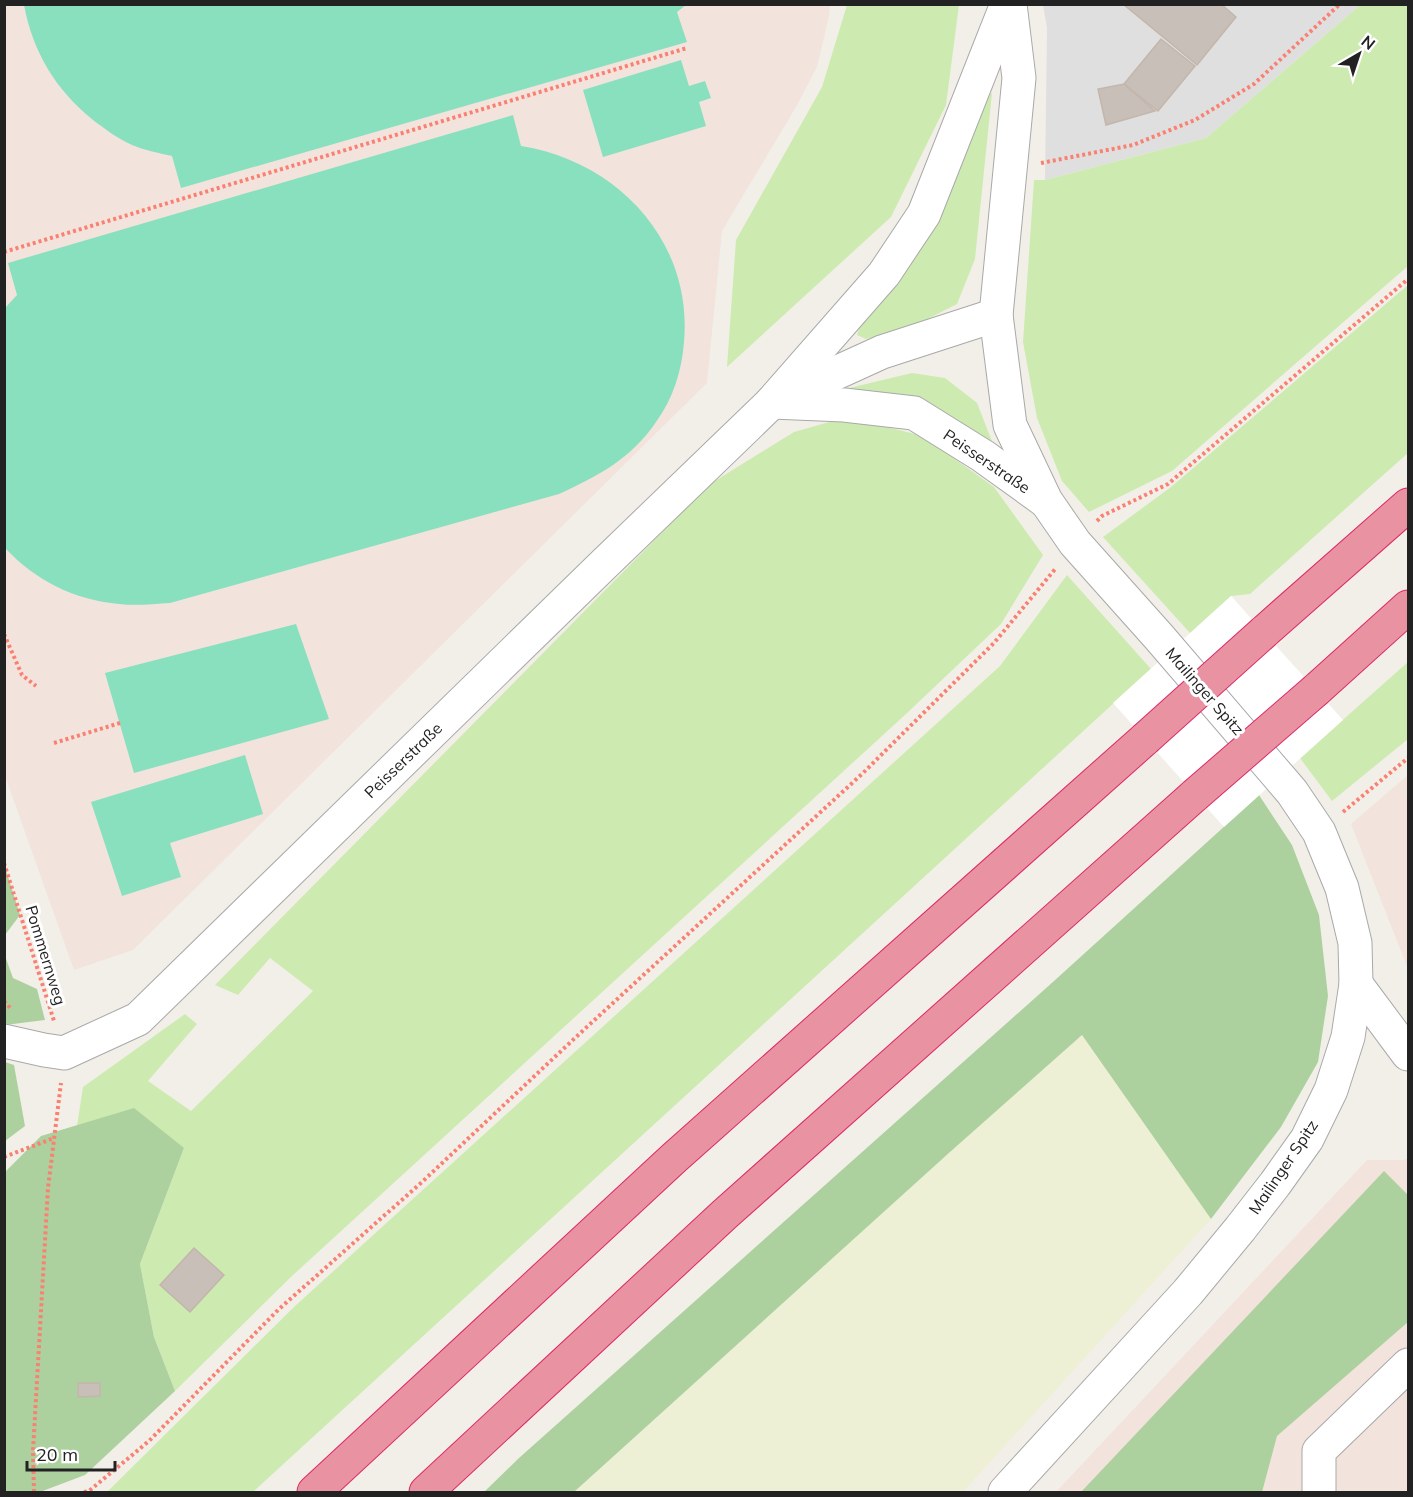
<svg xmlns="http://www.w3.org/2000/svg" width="1413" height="1497" viewBox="0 0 1413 1497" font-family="Mulish,sans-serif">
  <rect width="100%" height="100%" fill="#f2efe9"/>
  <path fill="#e0dfdf" d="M1043,5H1360L1206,138L1045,180L1047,28Z"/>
  <g fill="#f3e3dd">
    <path d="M5,5H830L829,16L817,67L796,107L722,231L707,383L133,950L74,970L5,776Z"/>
    <path d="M1408,775V969L1351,824Z"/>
    <path d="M1408,1158V1492H1056L1367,1160H1403Z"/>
  </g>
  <path fill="#eef0d5" d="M1082,1035L1211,1219L963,1492H574L950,1152Z"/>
  <g fill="#cdebb0">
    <path d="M847,5H959L946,105L891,217L727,367L736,240L822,87Z"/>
    <path d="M1360,5H1408V266L1172,471L1089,512L1062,481L1037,418L1023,342L1034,180H1045L1206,138Z"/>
    <path d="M992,93L975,259L957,304L906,330L866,339L857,335L861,322L981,99Z"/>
    <path d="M1408,285V453L1250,594L1231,596L1190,633L1103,537L1171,487Z"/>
    <path d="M912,373L945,378L977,403L993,444L845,395L849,388Z"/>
    <path d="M847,417L923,436L994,487L1043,555L1001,624L906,714L292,1276L175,1391L154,1337L140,1264L184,1148L77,1126L83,1087L185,1014L197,1024L148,1081L191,1111L313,991L270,958L238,995L215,985L710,484L794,432Z"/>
    <path d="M1067,575L1151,669L253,1492H107L295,1306L1000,666Z"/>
    <path d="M1408,662V739L1332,801L1300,758Z"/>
  </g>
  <g fill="#add19e">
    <path d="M1259,795L1292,845L1319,915L1328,996L1318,1062L1281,1127L1211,1219L1082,1035L950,1152L574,1492H484L519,1458L1054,981Z"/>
    <path d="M5,867L20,915L5,935H4Z"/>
    <path d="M4,953L13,978L37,989L45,1020L5,1025Z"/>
    <path d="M5,1062L14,1065L25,1126L5,1141Z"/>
    <path d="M134,1108L184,1148L140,1264L154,1337L175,1391L85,1475L40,1492H5V1172L41,1136Z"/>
    <path d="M1384,1171L1408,1195V1322L1277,1436L1262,1492H1081Z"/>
  </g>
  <g fill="#88e0be">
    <path d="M24,5H686L677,12L687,42L181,188L172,156C158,153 144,150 132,145C118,139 105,129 93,120C55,89 33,52 24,5Z"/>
    <path d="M681,60L689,86L705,81L711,98L699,102L706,126L603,157L583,90Z"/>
    <path d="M513,115L521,146C617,161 693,241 684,342C682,370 673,399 656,422C631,459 598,476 559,494L170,603C153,604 136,606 119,604C74,600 35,580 5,548V308L17,295L8,263Z"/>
    <path d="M296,624L329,719L134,773L105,673Z"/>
    <path d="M245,755L263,814L170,843L181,877L122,896L91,802Z"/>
  </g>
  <path fill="#fff" d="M1231,596L1343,720L1224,827L1113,703Z"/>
  <g fill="#c7bfb8" stroke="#c4b6ab" stroke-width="1.5">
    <path d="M1123,4H1221L1236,17L1197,65Z"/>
    <path d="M1161,39L1195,66L1158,111L1124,84Z"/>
    <path d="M1124,84L1155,111L1106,125L1098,89Z"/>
    <path d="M194,1248L224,1275L190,1312L160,1285Z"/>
    <path d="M78,1383H100V1396L78,1397Z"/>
  </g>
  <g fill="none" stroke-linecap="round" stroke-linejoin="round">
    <g stroke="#a9a9a9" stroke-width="35">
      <g id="minor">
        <path d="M781,398L882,352L996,315"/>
        <path d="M772,402L844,405L914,413L983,456L1044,500"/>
        <path d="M1356,984L1408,1054"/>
        <path d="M4,1041L44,1050L64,1053L138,1019L600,568L772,402L884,274L924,214L1007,4"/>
        <path d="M1005,1492L1188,1292L1240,1229L1275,1184L1307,1139L1331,1090L1348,1037L1356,984L1355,943L1342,888L1319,832L1292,792L1159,637L1075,543L1046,501L1010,425L996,315L1019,78L1010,4"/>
        <path d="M1319,1492V1451L1408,1365"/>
      </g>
    </g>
    <g stroke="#dc2a67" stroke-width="35">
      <g id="highway">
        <path d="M1264,632L1408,505"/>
        <path d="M1316,690L1408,607"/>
        <path d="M314,1492L674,1158L1145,739"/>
        <path d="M426,1492L725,1214L1195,795"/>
      </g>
    </g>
    <g stroke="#fa8072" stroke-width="4" stroke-dasharray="3 3" stroke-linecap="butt">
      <path d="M1041,163L1133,145L1195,120L1254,84L1340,4"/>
      <path d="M4,252L687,48"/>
      <path d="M1097,521L1102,516L1168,484L1408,279"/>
      <path d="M4,634L22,675L36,686"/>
      <path d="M54,743L120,723"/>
      <path d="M1343,812L1408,758"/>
      <path d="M4,863L54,1021"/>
      <path d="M4,1001L12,1010"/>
      <path d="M4,1157L54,1138"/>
      <path d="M34,1492L33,1451L48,1188L61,1083"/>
      <path d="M84,1492L89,1491L149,1441L278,1310L422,1182L576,1037L862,774L994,643L1056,568"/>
    </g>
    <use href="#minor" stroke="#fff" stroke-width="33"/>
    <use href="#highway" stroke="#e892a2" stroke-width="33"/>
    <g stroke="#dc2a67" stroke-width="35" stroke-linecap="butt">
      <g id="highway-bridge">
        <path d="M1145,739L1264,632"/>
        <path d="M1195,795L1316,690"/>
      </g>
    </g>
    <use href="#highway-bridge" stroke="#e892a2" stroke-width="33"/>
  </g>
  <g text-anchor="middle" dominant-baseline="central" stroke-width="6" stroke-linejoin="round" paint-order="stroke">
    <g font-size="16" fill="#222" stroke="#fff">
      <text transform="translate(987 461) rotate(34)">Peisserstraße</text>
      <text transform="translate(1205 691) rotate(49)">Mailinger Spitz</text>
      <text transform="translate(403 760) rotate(-44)">Peisserstraße</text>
      <text transform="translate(46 955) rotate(73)">Pommernweg</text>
      <text transform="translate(1283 1167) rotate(-56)">Mailinger Spitz</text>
    </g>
  </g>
  <rect width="1413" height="1497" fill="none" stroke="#222222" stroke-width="12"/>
  <g transform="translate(1359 54) rotate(39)" stroke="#ffffff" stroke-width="4.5" paint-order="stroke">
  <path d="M0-4.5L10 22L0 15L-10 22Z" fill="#222222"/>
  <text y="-9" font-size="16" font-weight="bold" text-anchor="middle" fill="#222222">N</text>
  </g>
  <path d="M27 1461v9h88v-9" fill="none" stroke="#222222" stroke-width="3"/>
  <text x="36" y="1461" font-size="18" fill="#222222" stroke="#ffffff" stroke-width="4.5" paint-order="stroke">20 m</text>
</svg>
